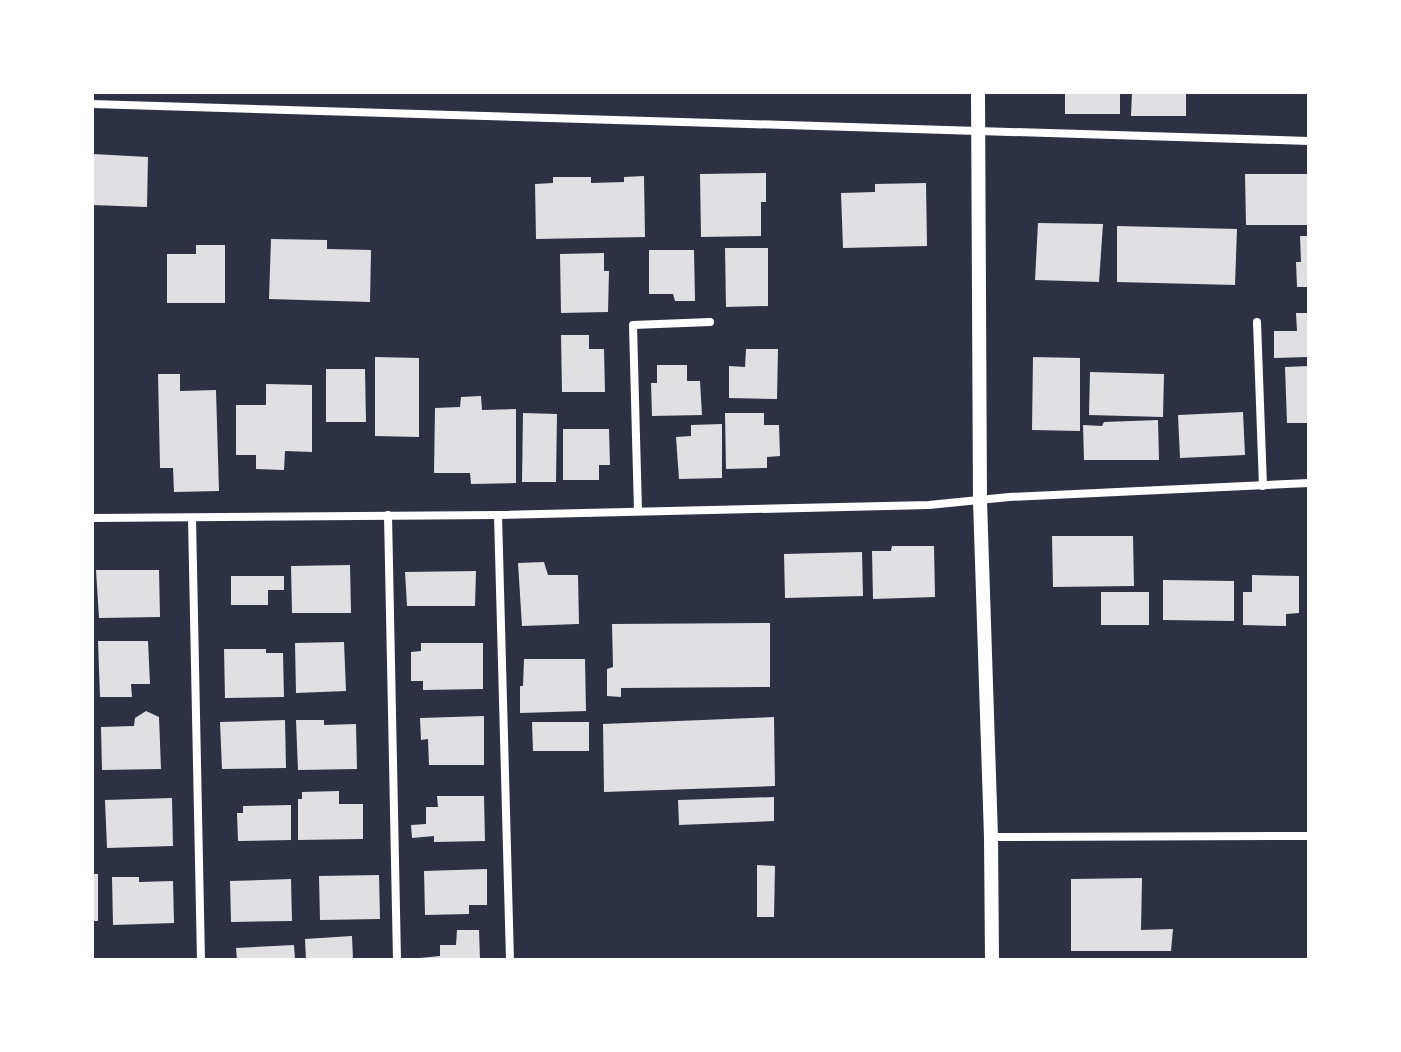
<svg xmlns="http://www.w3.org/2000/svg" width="1401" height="1052" viewBox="0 0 1401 1052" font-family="'Sofia Sans Condensed',sans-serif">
  <rect width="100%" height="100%" fill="#2d3142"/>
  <g fill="#e0e0e3">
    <rect x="1065" y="92" width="55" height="22"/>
    <path d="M1132,92H1186V116H1131Z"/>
    <path d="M93,154L148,157L147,207L92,205Z"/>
    <path d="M766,173V202H761V236L701,237L700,174Z"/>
    <path d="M1245,174H1309V225H1246Z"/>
    <path d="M644,176L645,237L536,239L535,184L553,183V177H591V183L624,182V177Z"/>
    <path d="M926,183L927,246L843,248L841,193L875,192V184Z"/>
    <path d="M1038,223L1103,224L1099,282L1035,280Z"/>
    <path d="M1117,226L1237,229L1235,285L1117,282Z"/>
    <path d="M1300,236H1309V287H1297L1296,262H1301Z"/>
    <path d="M271,239L327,240V249L371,250L370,302L269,299Z"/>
    <path d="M196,245H225V303H167V254H196Z"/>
    <path d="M725,248H768V306L726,307Z"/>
    <path d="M649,250H694L695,301H675L673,294H649Z"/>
    <path d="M604,253V271H609L608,312L561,313L560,254Z"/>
    <path d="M1296,313H1309V357L1274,358V331H1297Z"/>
    <path d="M561,335H589V349H604L605,392H562Z"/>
    <path d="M746,349H778L777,399L729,398V366L745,367Z"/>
    <path d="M375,357L419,358V437L375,436Z"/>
    <path d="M1033,357L1080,358V431L1032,430Z"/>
    <path d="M657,365H687V381H700L702,415L652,416L651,383H657Z"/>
    <path d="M1309,366V423H1287L1285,367Z"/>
    <path d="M326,369H365L366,422H326Z"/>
    <path d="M1090,372L1164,374L1163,417L1089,415Z"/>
    <path d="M158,374H180V391L216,390L219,491L174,492L173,468H160Z"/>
    <path d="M266,384L312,385V452L285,451L284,470L256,469V455H236V405H266Z"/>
    <path d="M481,396L482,410L516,409V483L471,484L470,473H434L435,408L460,407L461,397Z"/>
    <path d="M1243,412L1245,455L1180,458L1178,415Z"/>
    <path d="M523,413L557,414L556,482H522Z"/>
    <path d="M725,413H764V425H779L780,456L767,457V468L726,469Z"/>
    <path d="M1158,420L1159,460H1084L1083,425L1102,426L1104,422Z"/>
    <path d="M722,424V478L679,479L676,437L691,436V425Z"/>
    <path d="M563,429H609L610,465H599V480H563Z"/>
    <path d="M1052,536H1133L1134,586L1053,587Z"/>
    <path d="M892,546H934L935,597L873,599L872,551H891Z"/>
    <path d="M862,552L863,596L785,598L784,554Z"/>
    <path d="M544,562L548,575H578L579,624L522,626L518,563Z"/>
    <path d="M350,565L351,613H292L291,566Z"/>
    <path d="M96,570H159L160,617L99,618Z"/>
    <path d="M476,571L475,606H407L405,572Z"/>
    <path d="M1252,575L1299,576V613L1286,614V626L1243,625V592H1252Z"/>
    <path d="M231,576H284V590H268V605H231Z"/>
    <path d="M1163,580L1234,581V621L1163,620Z"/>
    <rect x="1101" y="592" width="48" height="33"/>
    <path d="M770,623V687L621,688V697L607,696V669L613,667L612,624Z"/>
    <path d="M98,641H148L150,684H131L132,697H100Z"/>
    <path d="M344,642L346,691L296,693L295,643Z"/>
    <path d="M421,643H483V689L423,690V681H411V652L421,651Z"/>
    <path d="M224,649H266V653H283L284,697L225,698Z"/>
    <path d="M524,659H585L586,711L520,713V686H523Z"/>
    <path d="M146,711L159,717L161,769L102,770L101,727L134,726L135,718Z"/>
    <path d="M484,716V765H429L428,739L421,740L420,718Z"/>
    <path d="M774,717L775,786L604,792L603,724Z"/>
    <path d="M285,720L286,768L222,769L220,722Z"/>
    <path d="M296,720H324V725L356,724L357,769L298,770Z"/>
    <path d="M532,722H589V751H533Z"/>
    <path d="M339,791V804H363V839L298,840V799H302V792Z"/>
    <path d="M437,796H484L485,841L434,842V836L412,838L411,825L426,824V807H438Z"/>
    <path d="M774,797V821L679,825L678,800Z"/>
    <path d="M172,798L173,846L107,848L105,800Z"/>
    <path d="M291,805V840L238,841L237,813H243V806Z"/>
    <path d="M757,865L775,866L774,917H757Z"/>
    <path d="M487,869V905H469V914L425,915L424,871Z"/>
    <rect x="92" y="874" width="6" height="47"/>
    <path d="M379,875L380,919L320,920L319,876Z"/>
    <path d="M112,877H139V882L173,881L174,923L113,925Z"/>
    <path d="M1142,878L1141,930L1173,929L1171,951H1071V879Z"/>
    <path d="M291,879L292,921L231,922L230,881Z"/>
    <path d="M457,930H479L480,960H420V958L440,956V945H456Z"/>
    <path d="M352,936L353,960H306L305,939Z"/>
    <path d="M294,945L295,960H237L236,948Z"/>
  </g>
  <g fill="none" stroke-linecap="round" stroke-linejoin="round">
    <g stroke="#fff" stroke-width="8">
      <path d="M92,104L1309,141"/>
      <path d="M1257,322L1263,486"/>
      <path d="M638,511L633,325L710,322"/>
      <path d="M388,515L397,960"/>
      <path d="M498,515L510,960"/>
      <path d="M92,518L498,515L929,505L1009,497L1309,483"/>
      <path d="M192,518L201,960"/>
      <path d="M991,837L1309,836"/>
    </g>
    <path stroke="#fff" stroke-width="14" d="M978,92L980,501L991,837L992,960"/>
  </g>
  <rect width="1401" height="1052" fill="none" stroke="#ffffff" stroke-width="188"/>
</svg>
